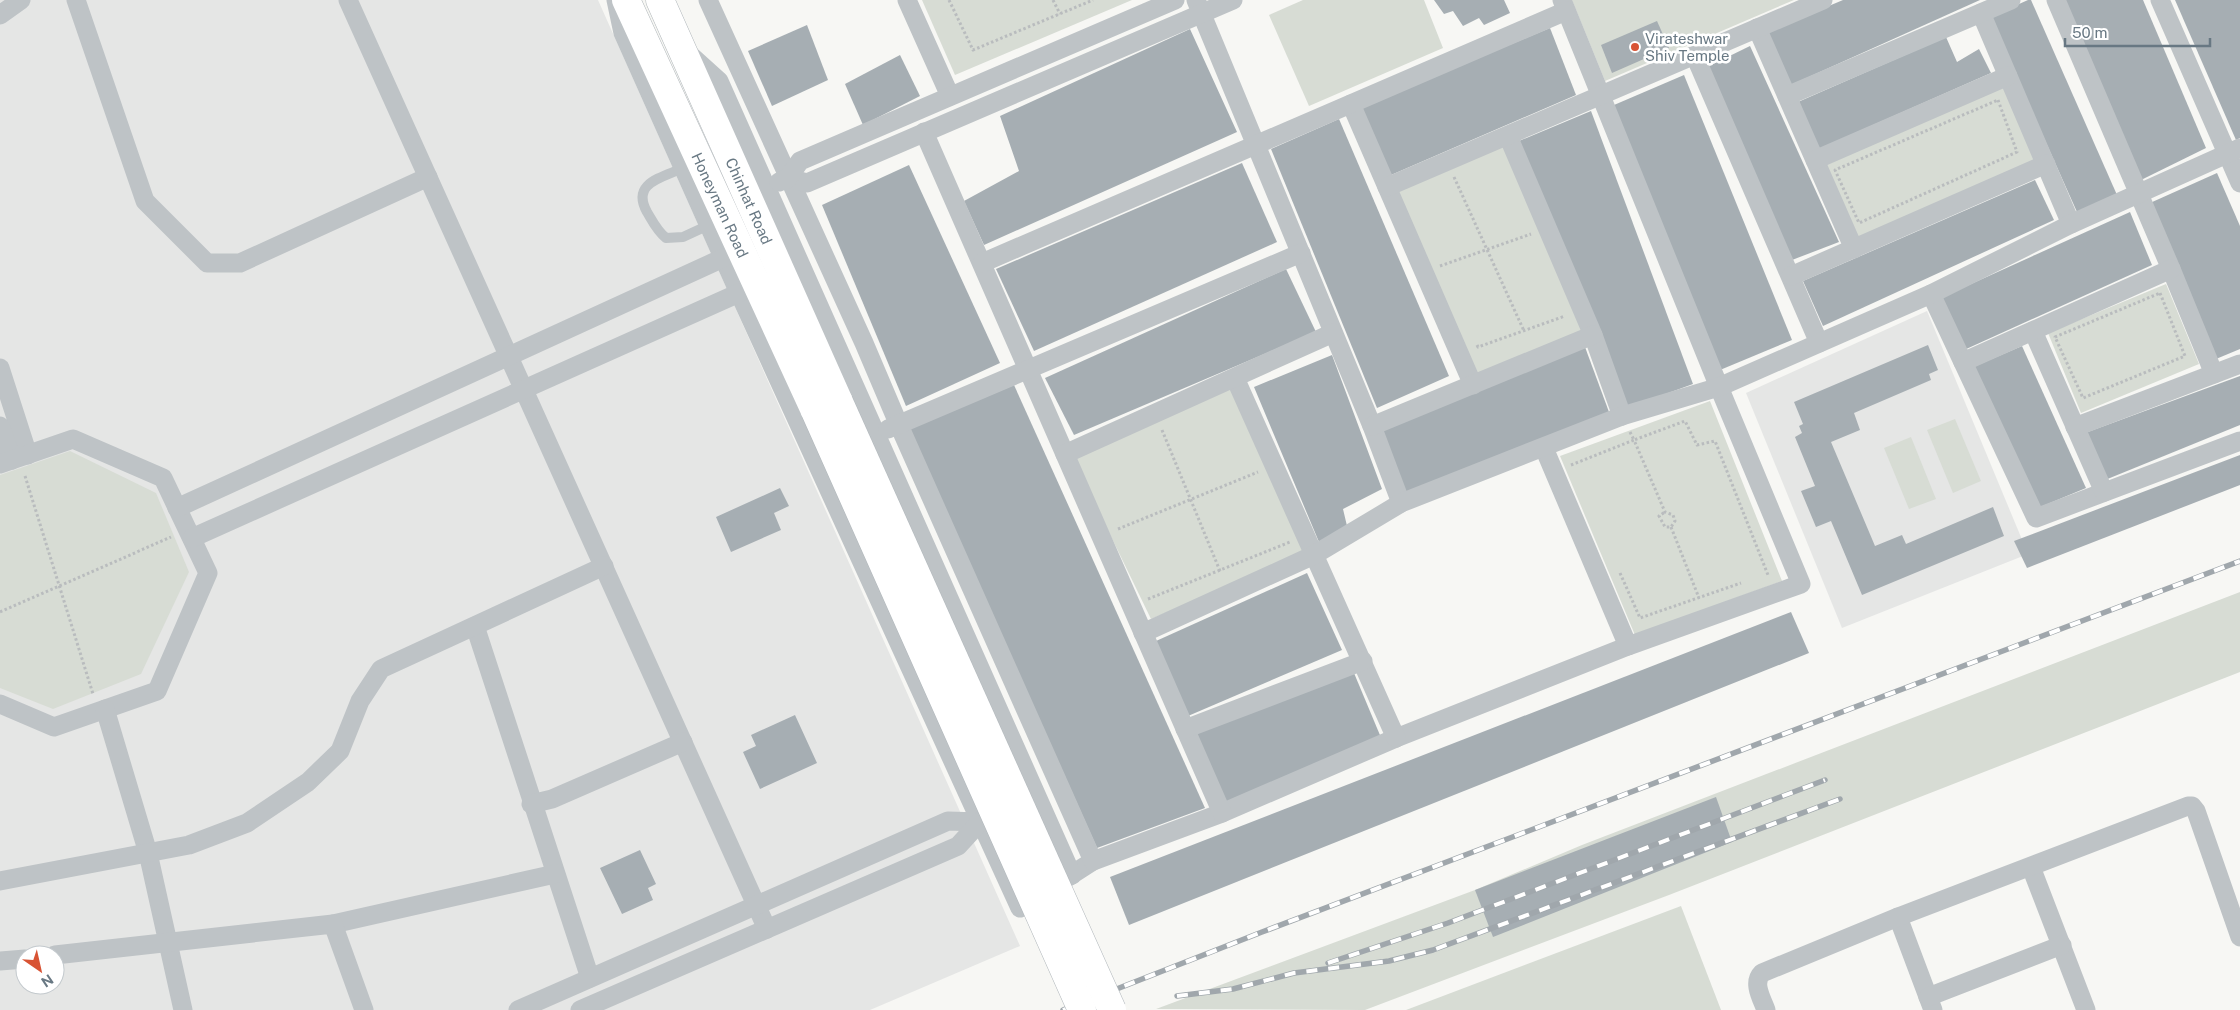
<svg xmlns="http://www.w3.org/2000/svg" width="2240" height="1010" viewBox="0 0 2240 1010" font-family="'Public Sans',sans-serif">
  <rect width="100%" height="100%" fill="#f7f7f4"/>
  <g fill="#e5e6e5" fill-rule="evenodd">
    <path d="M0,0H598L1020,946L870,1010H0ZM25,955H55V985H25Z"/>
    <path d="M1927,311L2028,554L1842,628L1746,393Z"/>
  </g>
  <g fill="#d7dcd4">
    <path d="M922,0H1132L955,75Z"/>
    <path d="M1303,0H1424L1443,48L1309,106L1269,15Z"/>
    <path d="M1572,0H1794L1605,81Z"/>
    <path d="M2004,83L2040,161L1854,241L1819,162Z"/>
    <path d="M1504,144L1582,331L1475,376L1395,188Z"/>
    <path d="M2166,284L2199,364L2081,413L2048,333Z"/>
    <path d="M1234,386L1305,554L1151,619L1072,456Z"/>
    <path d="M1710,401L1782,581L1635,635L1560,456Z"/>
    <path d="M1955,419L1981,481L1953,493L1927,430Z"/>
    <path d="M1911,437L1936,499L1909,509L1884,448Z"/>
    <path d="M70,451L156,493L189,572L141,674L53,709L0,688V475Z"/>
    <path d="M2240,592V672L1669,895L1365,1010L1156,1009L1475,890L1582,845Z"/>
    <path d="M1681,906L1721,1010H1406Z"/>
  </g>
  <g fill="#a6aeb3">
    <path d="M1434,0H1504L1510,13L1484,25L1479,18L1463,26L1453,11L1444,14Z"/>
    <path d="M1843,0H1980L1791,85L1767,32Z"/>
    <path d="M2028,0H2031L2117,195L2077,212L1990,17Z"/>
    <path d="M2064,0H2143L2206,148L2141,180Z"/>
    <path d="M2175,0H2240V138L2236,140Z"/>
    <path d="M1657,21L1669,48L1612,73L1601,45Z"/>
    <path d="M807,25L828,80L772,106L748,51Z"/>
    <path d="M1550,28L1576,95L1391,175L1359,107Z"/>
    <path d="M1190,29L1237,132L984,245L964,201L1019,171L1000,116Z"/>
    <path d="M1946,37L1957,62L1979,49L1991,73L1819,149L1798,102Z"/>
    <path d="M1750,46L1839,242L1792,260L1707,67Z"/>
    <path d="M900,55L920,96L863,125L845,84Z"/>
    <path d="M1684,75L1792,340L1720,370L1614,105Z"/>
    <path d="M1591,111L1693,384L1627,408L1519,141Z"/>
    <path d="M1339,119L1449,376L1377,408L1271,149Z"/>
    <path d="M1242,163L1277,242L1034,351L996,269Z"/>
    <path d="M909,165L1000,363L906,406L822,205Z"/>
    <path d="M2217,173L2240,226V349L2216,359L2150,203Z"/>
    <path d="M2035,180L2054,220L1823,326L1803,281Z"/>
    <path d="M2130,212L2152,265L1964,350L1940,298Z"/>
    <path d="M1286,269L1316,332L1074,435L1045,378Z"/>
    <path d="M1928,345L1938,370L1929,374L1931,380L1854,413L1860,430L1831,442L1875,546L1902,535L1906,544L1993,507L2004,536L1862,595L1831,521L1816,527L1801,491L1815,486L1795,437L1802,433L1799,426L1803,424L1794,402Z"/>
    <path d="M2022,346L2086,488L2038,508L1973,367Z"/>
    <path d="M1585,347L1609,412L1405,493L1381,431Z"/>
    <path d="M1332,355L1382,489L1343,509L1347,526L1319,542L1254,387Z"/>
    <path d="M2240,376V425L2105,480L2085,433Z"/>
    <path d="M1014,385L1205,808L1097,848L909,429Z"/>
    <path d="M2240,455V485L2027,568L2014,541Z"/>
    <path d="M780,488L789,506L774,513L781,530L731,552L716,517Z"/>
    <path d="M1307,573L1342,650L1188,716L1156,641Z"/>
    <path d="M1791,612L1809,653L1129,925L1110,877Z"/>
    <path d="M1354,673L1382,740L1227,804L1196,734Z"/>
    <path d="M795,715L817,763L760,789L743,752L756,746L751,735Z"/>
    <path d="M1716,797L1732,842L1493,937L1475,890Z"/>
    <path d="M640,850L656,884L648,888L653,900L622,914L600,868Z"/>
  </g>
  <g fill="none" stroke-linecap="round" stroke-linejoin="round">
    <g stroke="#b1b7bb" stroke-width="29">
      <g id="secondary">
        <path d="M626,0L815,411"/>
        <path d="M660,0L839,402"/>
      </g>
    </g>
    <g stroke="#b9bcbe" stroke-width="3" stroke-dasharray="2.5 2.5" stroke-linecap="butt">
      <path d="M949,0L973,50L1093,0"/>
      <path d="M1053,0L1060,14"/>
      <path d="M1998,100L2017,152L1859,223L1835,170Z"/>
      <path d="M1454,177L1524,331"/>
      <path d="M1440,266L1531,234"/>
      <path d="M2160,293L2185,356L2083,398L2055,337Z"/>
      <path d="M1477,345L1478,347L1565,316"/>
      <path d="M1162,430L1220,571"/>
      <path d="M1630,432L1634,440L1685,421L1697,445L1715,441L1768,575L1766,576"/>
      <path d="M1571,465L1634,440L1665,512L1673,515L1675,521L1671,527H1665L1659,516L1665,512"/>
      <path d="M25,476L93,694"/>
      <path d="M1671,527L1699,598"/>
      <path d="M1118,529L1258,472"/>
      <path d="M1620,573L1640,618L1741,583"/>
      <path d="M1148,599L1290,542"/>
      <path d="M0,612L171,537"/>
    </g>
    <path stroke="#bec3c6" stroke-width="10" d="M683,168C661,178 631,183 647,212C653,222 657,231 666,238L683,237L709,225"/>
    <g stroke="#bec3c6" stroke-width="19">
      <path d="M76,0L145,201L207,263H240L428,177"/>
      <path d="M348,0L767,929"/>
      <path d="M616,0L623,33L739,293L1020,908L1093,861L1222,813L1396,738L1628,646L1801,584L1719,387L1562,0"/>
      <path d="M708,0L864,343L898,423L1093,861"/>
      <path d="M907,0L950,96"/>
      <path d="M1196,0L1372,426L1401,503"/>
      <path d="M2056,0L2171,269L2214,374"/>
      <path d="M2160,0L2240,183"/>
      <path d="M1981,13L2071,224"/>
      <path d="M0,15L21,0"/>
      <path d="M1757,28L1854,249"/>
      <path d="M688,53L719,81L1072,875"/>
      <path d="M1695,56L1819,343"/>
      <path d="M1787,96L2011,0"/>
      <path d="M1351,104L1473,385"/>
      <path d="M924,132L1222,813"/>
      <path d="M1508,136L1593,335L1622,416"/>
      <path d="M1815,160L2008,76"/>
      <path d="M788,178L807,183L1233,0"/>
      <path d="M779,182L788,178L800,161L1175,0"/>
      <path d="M1387,187L1823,0"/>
      <path d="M982,263L1566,11"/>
      <path d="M1791,276L2046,164"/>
      <path d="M1931,294L2036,518L2240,441"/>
      <path d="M2033,331L2104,492"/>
      <path d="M1963,362L2171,269"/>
      <path d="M0,368L28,455"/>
      <path d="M1235,378L1396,738"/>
      <path d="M0,426L12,460"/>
      <path d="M1372,426L1593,335"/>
      <path d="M2075,427L2240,364"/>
      <path d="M888,429L1301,253"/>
      <path d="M1544,448L1628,646"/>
      <path d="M1065,454L1333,333"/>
      <path d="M0,464L73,439L163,478L208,573L157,691L54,727L0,704"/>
      <path d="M177,508L723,258"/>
      <path d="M192,538L739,293"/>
      <path d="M475,626L590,978"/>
      <path d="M1143,633L1314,555L1401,503L1622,416L1719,387L1931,294L2071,224L2240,148"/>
      <path d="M105,709L148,853L183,1010"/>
      <path d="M1185,729L1363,661"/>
      <path d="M531,804L552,799L683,742"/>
      <path d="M2031,867L2086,1010"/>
      <path d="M0,881L189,845L247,823L308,782L340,751L360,701L381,669L604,566"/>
      <path d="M1898,917L1933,1010"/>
      <path d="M333,924L555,874"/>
      <path d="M55,955L333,924L364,1010"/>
      <path d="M0,961L25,959"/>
      <path d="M1928,997L2062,945"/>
      <path d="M518,1010L948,821L980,822"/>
      <path d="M580,1010L958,846L980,822"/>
      <path d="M1766,1010C1762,999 1752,983 1762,973L1898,917L2188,806H2192L2196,811L2240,937"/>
    </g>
    <use href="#secondary" stroke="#fff" stroke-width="28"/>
    <g stroke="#a0a7ac" stroke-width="5.5">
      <g id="rail">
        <path d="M1328,963L1448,923L1825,780"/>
        <path d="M1177,996L1233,989L1294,973L1389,961L1433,950L1840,799"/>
        <path d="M1063,1010L1262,932L2240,561"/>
      </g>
    </g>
    <use href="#rail" stroke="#fff" stroke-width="4" stroke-dasharray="11" stroke-linecap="butt"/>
    <g stroke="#b1b7bb" stroke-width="29" stroke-linecap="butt">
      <g id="secondary-bridge">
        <path d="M839,402L1112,1010"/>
        <path d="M815,411L1082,1010"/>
      </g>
    </g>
    <use href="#secondary-bridge" stroke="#fff" stroke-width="28"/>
  </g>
  <circle fill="#d85334" stroke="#fff" stroke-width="2" cx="1635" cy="47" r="5"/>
  <g text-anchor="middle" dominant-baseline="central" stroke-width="5" stroke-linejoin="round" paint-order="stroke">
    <g font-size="15" fill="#687883" stroke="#fff" text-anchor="start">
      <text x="1645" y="38">Virateshwar<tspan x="1645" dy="17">Shiv Temple</tspan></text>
    </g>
    <g font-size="15" fill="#687883" stroke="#fff">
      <text transform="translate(749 201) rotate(66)">Chinhat Road</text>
      <text transform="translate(720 205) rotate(65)">Honeyman Road</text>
    </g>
  </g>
  <g transform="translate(40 970) rotate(146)"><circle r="24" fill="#ffffff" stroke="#c3c9cd"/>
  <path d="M0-4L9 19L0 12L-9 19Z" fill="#d85334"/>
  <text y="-8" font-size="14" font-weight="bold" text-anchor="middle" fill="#687883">N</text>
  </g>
  <path d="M2065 38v8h145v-8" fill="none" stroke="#687883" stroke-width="2.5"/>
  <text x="2072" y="38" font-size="15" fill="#687883" stroke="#ffffff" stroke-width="4" paint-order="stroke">50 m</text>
</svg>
